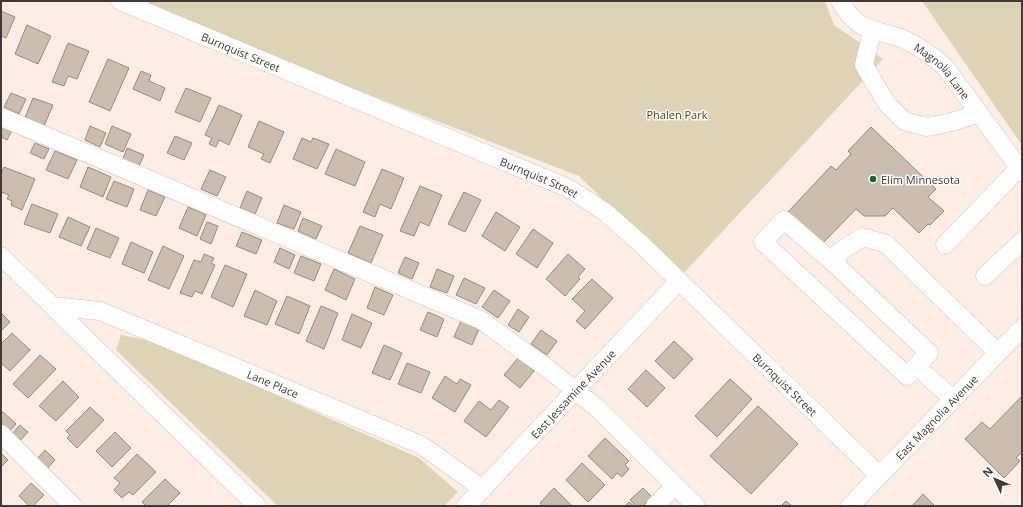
<svg xmlns="http://www.w3.org/2000/svg" width="1023" height="507" viewBox="0 0 1023 507" font-family="'Open Sans',sans-serif">
  <rect width="100%" height="100%" fill="#fdede4"/>
  <g fill="#ded3b5">
    <path d="M127,1H825L834,25L883,59L681,276L579,176Z"/>
    <path d="M922,1H1022V145Z"/>
    <path d="M121,335L156,342L419,458L458,492L444,506H278L116,350Z"/>
  </g>
  <g fill="#cbbeaf" stroke="#978b7d">
    <path d="M1,11L15,17L6,38L1,36Z"/>
    <path d="M27,25L51,36L38,64L15,54Z"/>
    <path d="M68,43L89,51L77,79L68,76L64,86L52,82Z"/>
    <path d="M108,59L129,68L110,111L89,102Z"/>
    <path d="M141,71L151,75L149,81L165,88L160,101L133,89Z"/>
    <path d="M186,88L211,98L200,122L175,112Z"/>
    <path d="M11,93L26,99L19,114L4,107Z"/>
    <path d="M33,98L53,105L44,126L25,118Z"/>
    <path d="M219,105L242,115L229,145L219,140L216,147L209,144L212,138L205,135Z"/>
    <path d="M259,121L284,132L270,163L261,159L264,154L248,147Z"/>
    <path d="M1,125L12,130L7,140L1,137Z"/>
    <path d="M90,126L106,133L100,147L85,140Z"/>
    <path d="M112,126L131,134L123,152L105,144Z"/>
    <path d="M871,127L936,189L928,197L944,211L930,225L928,224L919,233L893,208L885,216H864L856,209L822,244L788,212L831,166L836,170L851,154L848,151Z"/>
    <path d="M175,136L192,143L184,160L167,153Z"/>
    <path d="M302,138L311,142L313,138L329,144L317,169L293,159Z"/>
    <path d="M35,143L49,149L44,159L30,153Z"/>
    <path d="M127,148L144,155L139,166L123,159Z"/>
    <path d="M336,149L365,162L355,186L325,174Z"/>
    <path d="M55,151L77,160L68,179L46,170Z"/>
    <path d="M4,167L35,179L22,210L11,205L12,201L7,199L9,195L1,192V174Z"/>
    <path d="M88,167L111,177L103,197L80,187Z"/>
    <path d="M382,169L404,178L391,209L380,204L375,217L363,212Z"/>
    <path d="M210,170L226,177L217,196L201,189Z"/>
    <path d="M114,181L134,189L127,207L106,199Z"/>
    <path d="M420,186L442,195L429,226L420,222L414,236L400,231Z"/>
    <path d="M148,190L165,197L156,216L140,210Z"/>
    <path d="M247,191L262,198L255,214L240,208Z"/>
    <path d="M464,192L481,200L465,232L448,224Z"/>
    <path d="M32,204L58,214L50,233L24,224Z"/>
    <path d="M284,205L301,212L294,229L277,223Z"/>
    <path d="M188,207L206,215L197,236L179,228Z"/>
    <path d="M496,212L520,227L505,251L482,236Z"/>
    <path d="M68,217L90,227L81,246L59,237Z"/>
    <path d="M303,218L322,226L316,239L298,231Z"/>
    <path d="M207,222L218,226L211,244L200,239Z"/>
    <path d="M360,226L383,235L371,263L348,253Z"/>
    <path d="M96,228L119,238L110,258L87,249Z"/>
    <path d="M533,229L553,243L537,268L516,254Z"/>
    <path d="M242,232L262,240L256,254L236,246Z"/>
    <path d="M131,242L153,252L144,273L122,264Z"/>
    <path d="M163,246L184,256L169,289L148,280Z"/>
    <path d="M280,248L295,255L289,269L274,262Z"/>
    <path d="M204,254L214,258L211,263L215,265L202,294L195,291L192,297L180,293L194,260L201,262Z"/>
    <path d="M568,254L585,269L578,277L580,279L565,296L546,279Z"/>
    <path d="M301,256L321,264L314,281L294,273Z"/>
    <path d="M405,257L419,263L412,279L398,273Z"/>
    <path d="M225,265L247,274L233,307L211,297Z"/>
    <path d="M334,269L355,279L346,300L325,290Z"/>
    <path d="M437,269L454,276L447,293L430,287Z"/>
    <path d="M464,278L485,288L476,304L456,295Z"/>
    <path d="M592,279L613,298L585,329L576,321L585,311L572,299Z"/>
    <path d="M375,287L393,295L384,315L367,308Z"/>
    <path d="M255,290L277,301L267,325L244,316Z"/>
    <path d="M494,290L510,301L498,318L482,307Z"/>
    <path d="M287,296L310,306L299,334L275,324Z"/>
    <path d="M321,306L338,313L324,349L306,341Z"/>
    <path d="M518,309L529,317L519,332L508,325Z"/>
    <path d="M428,312L444,319L437,337L420,330Z"/>
    <path d="M1,313L10,322L1,331Z"/>
    <path d="M352,314L372,323L361,348L342,340Z"/>
    <path d="M461,321L479,329L472,345L454,337Z"/>
    <path d="M541,330L557,341L547,355L531,344Z"/>
    <path d="M12,333L30,350L10,371L1,363V344Z"/>
    <path d="M674,341L693,359L674,379L655,361Z"/>
    <path d="M384,345L402,353L390,380L372,373Z"/>
    <path d="M40,355L56,369L28,398L13,384Z"/>
    <path d="M518,358L534,371L520,388L504,375Z"/>
    <path d="M407,363L430,372L421,393L398,384Z"/>
    <path d="M646,370L665,388L647,407L628,389Z"/>
    <path d="M445,376L457,384L460,379L471,385L455,412L432,398Z"/>
    <path d="M730,379L752,399L717,437L695,416Z"/>
    <path d="M63,381L79,397L56,421L39,406Z"/>
    <path d="M1022,396V452L1016,458L1020,461L1004,478L965,439L982,422L990,429Z"/>
    <path d="M499,400L509,407L486,437L464,421L479,401L491,410Z"/>
    <path d="M758,406L798,444L751,494L710,456Z"/>
    <path d="M90,407L104,420L77,448L67,438L70,435L66,431Z"/>
    <path d="M3,412L16,424L7,434L1,429V413Z"/>
    <path d="M20,425L28,432L17,444L9,437Z"/>
    <path d="M115,432L131,448L112,467L96,451Z"/>
    <path d="M605,438L629,461L625,465L629,469L622,477L617,473L612,479L588,456Z"/>
    <path d="M45,450L55,460L45,471L35,461Z"/>
    <path d="M1,453L8,460L1,467Z"/>
    <path d="M137,454L156,472L133,495L129,492L122,498L114,490L120,483L114,478Z"/>
    <path d="M582,463L605,485L588,502L566,480Z"/>
    <path d="M165,479L180,493L167,506H146L142,502Z"/>
    <path d="M31,483L44,495L33,506H29L19,496Z"/>
    <path d="M554,488L572,506H543L540,503Z"/>
    <path d="M643,488L652,497L643,506H636L630,500Z"/>
    <path d="M923,494L935,506H912Z"/>
    <path d="M786,501L792,506H781Z"/>
    <path d="M629,502L634,506H625Z"/>
  </g>
  <g fill="none" stroke-linecap="round" stroke-linejoin="round">
    <g stroke="#d5c3b8" stroke-width="19">
      <g id="minor">
        <path id="s1" d="M120,1L568,188L605,212L639,242L879,475"/>
        <path id="s2" d="M840,1C859,34 871,27 903,39C919,46 933,56 946,68L1022,172"/>
        <path d="M872,31L864,65L887,104L904,121L927,127L952,122L979,113"/>
        <path d="M1,117L481,320L552,372L596,407L696,506"/>
        <path d="M945,245L1019,168"/>
        <path d="M1,256L257,506"/>
        <path d="M836,265L784,220L763,242L907,376L929,353L836,265L839,252L863,237L886,244L997,352"/>
        <path d="M985,276L1022,241"/>
        <path id="s3" d="M52,306L100,311L421,445L483,489"/>
        <path d="M917,367L952,398"/>
        <path d="M1,434L73,506"/>
        <path id="s4" d="M466,506L679,281"/>
        <path d="M655,506L675,486"/>
        <path id="s5" d="M850,506L1022,328"/>
      </g>
    </g>
    <use href="#minor" stroke="#fff" stroke-width="18"/>
  </g>
  <circle fill="#00782e" stroke="#fff" stroke-width="1.5" cx="873" cy="179" r="4"/>
  <g text-anchor="middle" dominant-baseline="central" stroke-width="3" stroke-linejoin="round" paint-order="stroke">
    <g font-size="11" fill="#423a36" stroke="#fff">
      <text stroke="none"><textPath href="#s1" startOffset="131">Burnquist Street</textPath></text>
      <text stroke="none"><textPath href="#s2" startOffset="128">Magnolia Lane</textPath></text>
      <text stroke="none"><textPath href="#s1" startOffset="455">Burnquist Street</textPath></text>
      <text stroke="none"><textPath href="#s3" startOffset="236">Lane Place</textPath></text>
      <text stroke="none"><textPath href="#s1" startOffset="779">Burnquist Street</textPath></text>
      <text stroke="none"><textPath href="#s4" startOffset="155">East Jessamine Avenue</textPath></text>
      <text stroke="none"><textPath href="#s5" startOffset="124">East Magnolia Avenue</textPath></text>
    </g>
    <g font-size="11" fill="#514211" stroke="#fff">
      <text x="677" y="114">Phalen Park</text>
    </g>
    <g font-size="11" fill="#423a36" stroke="#fff" text-anchor="start">
      <text x="881" y="179">Elim Minnesota</text>
    </g>
  </g>
  <rect width="1023" height="507" fill="none" stroke="#423a36" stroke-width="4"/>
  <g transform="translate(995 479) rotate(314)" stroke="#ffffff" stroke-width="3" paint-order="stroke">
  <path d="M0-3L7 15L0 10L-7 15Z" fill="#423a36"/>
  <text y="-6" font-size="11" font-weight="bold" text-anchor="middle" fill="#423a36">N</text>
  </g>
</svg>
